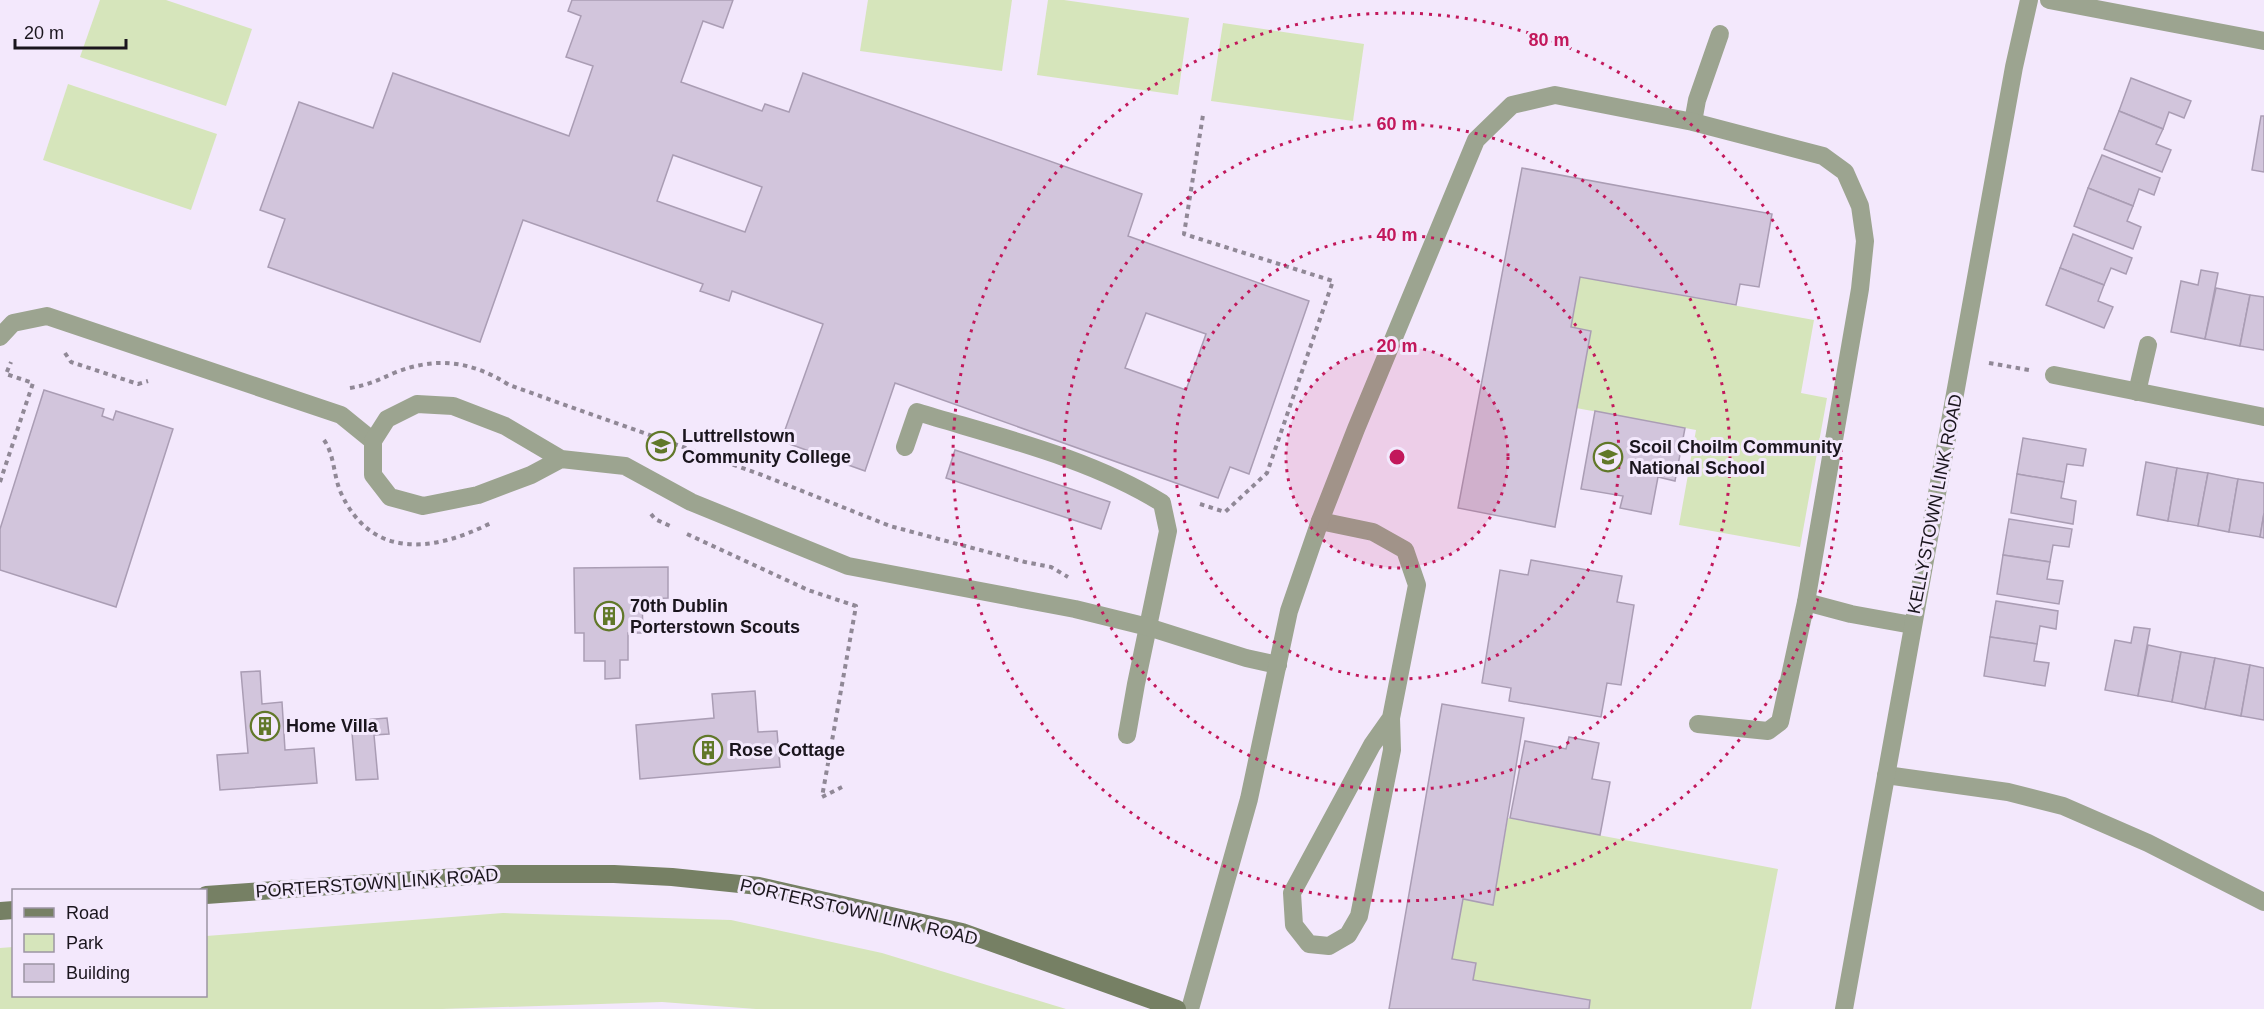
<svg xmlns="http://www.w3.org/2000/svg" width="2264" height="1009" viewBox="0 0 2264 1009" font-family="Helvetica,sans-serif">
  <rect width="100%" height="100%" fill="#f3e8fc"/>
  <g fill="#d6e5bb">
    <path d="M100,0H166L252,29L226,106L80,57Z"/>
    <path d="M868,0H1012L1002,71L860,51Z"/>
    <path d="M1048,0H1064L1189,18L1178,95L1037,75Z"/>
    <path d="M1223,23L1364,44L1353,121L1211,101Z"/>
    <path d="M68,84L217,134L191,210L43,160Z"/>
    <path d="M1580,277L1814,320L1801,393L1827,398L1800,547L1679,525L1696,430L1576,408L1591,331L1571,327Z"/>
    <path d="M1508,818L1778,869L1751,1009H1589L1590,1000L1473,980L1476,963L1452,959L1463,899L1493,904Z"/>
    <path d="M503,913L731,920L882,953L1066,1009H756L662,1002L442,1009H0V948L13,947L14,996H206V936Z"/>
  </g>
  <g fill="#d2c5dc" stroke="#aa9db4" stroke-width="1.5" fill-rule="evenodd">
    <path d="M572,0H733L723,28L703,21L681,82L762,111L765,104L789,112L803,73L1142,194L1128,236L1309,301L1249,474L1230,467L1218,498L895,383L865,471L781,441L823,324L732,291L729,301L700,291L703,284L523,220L480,342L268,267L285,219L260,210L299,102L373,128L393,73L569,136L593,66L566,57L581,16L568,11ZM673,155L762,187L745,232L657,201ZM1146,313L1206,334L1186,390L1125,368Z"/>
    <path d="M2131,78L2191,101L2184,118L2169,112L2163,129L2119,111Z"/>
    <path d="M2119,111L2163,129L2156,144L2171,150L2162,172L2104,149Z"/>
    <path d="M2261,116H2264V172L2252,170Z"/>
    <path d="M2102,155L2160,178L2154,195L2139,189L2133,206L2088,188Z"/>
    <path d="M1522,168L1772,214L1759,287L1740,284L1736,305L1580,277L1571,327L1591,331L1555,527L1458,508Z"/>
    <path d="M2088,188L2133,206L2127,221L2141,227L2133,249L2074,226Z"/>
    <path d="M2073,234L2132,258L2126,274L2111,268L2104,285L2060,268Z"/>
    <path d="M2060,268L2104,285L2098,301L2113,307L2104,328L2046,305Z"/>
    <path d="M2201,270L2218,273L2205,339L2171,332L2181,281L2198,285Z"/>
    <path d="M2216,288L2250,295L2240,346L2205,339Z"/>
    <path d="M2250,295L2264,297V350L2240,346Z"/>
    <path d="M44,390L104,409L102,416L113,420L116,411L173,429L116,607L0,570V529Z"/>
    <path d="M1595,411L1685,428L1675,481L1658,477L1651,514L1620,508L1623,496L1581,489Z"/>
    <path d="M2023,438L2086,449L2083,466L2067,464L2064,482L2017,474Z"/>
    <path d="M955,450L1110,502L1101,529L946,478Z"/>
    <path d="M2146,462L2177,468L2168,521L2137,515Z"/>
    <path d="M2177,468L2208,473L2198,526L2168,521Z"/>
    <path d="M2208,473L2238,479L2229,532L2198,526Z"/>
    <path d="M2017,474L2064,482L2061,498L2076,501L2073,524L2011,513Z"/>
    <path d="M2238,479L2264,483V513L2260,537L2229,532Z"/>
    <path d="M2264,513V538L2260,537Z"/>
    <path d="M2009,519L2072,529L2069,547L2053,545L2050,562L2003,555Z"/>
    <path d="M2003,555L2050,562L2047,579L2063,581L2059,604L1997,594Z"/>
    <path d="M1531,560L1622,576L1617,602L1634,605L1621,685L1607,683L1601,717L1509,701L1511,688L1482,683L1500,570L1528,575Z"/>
    <path d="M668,567V598L642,599L643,633H628V660H620V678L605,679V661H584V633H575L574,568Z"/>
    <path d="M1996,601L2058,611L2056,629L2040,626L2037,644L1990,637Z"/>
    <path d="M2134,627L2150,629L2138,696L2105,690L2115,640L2131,643Z"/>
    <path d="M1990,637L2037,644L2034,661L2049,663L2045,686L1984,676Z"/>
    <path d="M2148,645L2181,652L2172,702L2138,696Z"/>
    <path d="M2181,652L2215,658L2205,709L2172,702Z"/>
    <path d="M2215,658L2250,665L2241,716L2205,709Z"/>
    <path d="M2250,665L2264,668V720L2241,716Z"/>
    <path d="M260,671L262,704L282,702L285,750L314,748L317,783L220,790L217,755L248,753L241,672Z"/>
    <path d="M755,691L758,732L777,731L780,767L640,779L636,725L714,718L712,694Z"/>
    <path d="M1442,704L1524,718L1493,905L1463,899L1452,959L1476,963L1473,980L1590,1000L1589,1009H1389Z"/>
    <path d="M387,718L389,734L374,735L378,779L356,780L351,721Z"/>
    <path d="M1569,737L1599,743L1592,779L1610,782L1600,835L1510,818L1525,741L1566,749Z"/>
  </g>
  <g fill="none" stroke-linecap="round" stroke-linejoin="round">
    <g stroke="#908896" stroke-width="4" stroke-dasharray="4.5 4.5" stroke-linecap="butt">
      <path d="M65,353L71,362L138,384L148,381"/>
      <path d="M1989,363L2029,370"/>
      <path d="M350,388C368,385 378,380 394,373C436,356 472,361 509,385L762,475L890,526L1025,562L1051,567L1068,577"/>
      <path d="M324,440C335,456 333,475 341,493C372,561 435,551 491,523"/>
      <path d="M0,482L33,383L6,374L11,362"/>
      <path d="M1200,504L1225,512L1267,473L1333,281L1184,234L1203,115"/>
      <path d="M651,514L655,519L670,526"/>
      <path d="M687,534L808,590L856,606L822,797L842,787"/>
    </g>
    <g stroke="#9ca490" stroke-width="18">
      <path d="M1693,122L1697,100L1720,34"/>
      <path d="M0,337L13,323L47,316L341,415L373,441"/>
      <path d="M2137,392L2148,345"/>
      <path d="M905,447L917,412C999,437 1090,458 1162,503L1168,531L1136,684L1127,735"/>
      <path d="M561,459L531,475L478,495L423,506L390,497L373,475V441L387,419L417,404L453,406L505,426L561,459L625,466L691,502L848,566L1075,609L1148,627L1246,658L1278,665"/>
      <path d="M1320,521L1373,532L1405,550L1417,585L1391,718L1392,750L1359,916L1348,935L1329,946L1309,944L1294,925L1292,893L1372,745L1391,718"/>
      <path d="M1698,724L1768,731L1780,722L1806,602L1851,614L1912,625"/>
      <path d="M1190,1009L1249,799L1289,611L1320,521L1356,429L1476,140L1512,105L1555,95L1693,122L1823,156L1845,172L1860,206L1865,241L1860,289L1806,602"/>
    </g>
    <g stroke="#9ca490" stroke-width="18">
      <path d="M2049,0L2264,41"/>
      <path d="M2054,375L2264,417"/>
      <path d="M1886,775L2008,792L2063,806L2148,843L2264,902"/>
      <path d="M1844,1009L2014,67L2029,0"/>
    </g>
    <g stroke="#768064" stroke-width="18">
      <path d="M206,895L499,874H614L672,877L759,886L962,932L1177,1009"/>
      <path d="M0,911L14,910"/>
    </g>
  </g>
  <circle cx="1397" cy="457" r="111" fill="#c2185b" fill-opacity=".12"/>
  <g fill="none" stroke="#c2185b" stroke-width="3" stroke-dasharray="3 6">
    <circle cx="1397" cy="457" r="111"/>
    <circle cx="1397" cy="457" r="222"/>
    <circle cx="1397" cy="457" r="333"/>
    <circle cx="1397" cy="457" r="444"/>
  </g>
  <defs>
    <g id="school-ring" transform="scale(1.5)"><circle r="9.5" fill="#f3e8fc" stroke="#617829" stroke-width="1.5"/><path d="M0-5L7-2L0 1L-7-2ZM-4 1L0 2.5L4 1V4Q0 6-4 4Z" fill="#617829"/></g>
    <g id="building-ring" transform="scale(1.5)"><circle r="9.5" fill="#f3e8fc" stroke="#617829" stroke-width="1.5"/><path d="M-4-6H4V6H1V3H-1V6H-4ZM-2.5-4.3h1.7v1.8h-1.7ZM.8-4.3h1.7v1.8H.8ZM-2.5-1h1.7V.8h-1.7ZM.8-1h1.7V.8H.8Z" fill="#617829"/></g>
  </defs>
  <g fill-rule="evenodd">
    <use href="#school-ring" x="661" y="446"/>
    <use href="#school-ring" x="1608" y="457"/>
    <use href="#building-ring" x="609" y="616"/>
    <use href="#building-ring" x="265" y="726"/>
    <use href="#building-ring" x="708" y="750"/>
  </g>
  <g text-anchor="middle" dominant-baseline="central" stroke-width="6" stroke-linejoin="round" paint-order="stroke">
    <g font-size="18" font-weight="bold" fill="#1a151d" stroke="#f3e8fc" text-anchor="start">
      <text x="682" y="436">Luttrellstown<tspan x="682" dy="21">Community College</tspan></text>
      <text x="1629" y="447">Scoil Choilm Community<tspan x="1629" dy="21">National School</tspan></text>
      <text x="630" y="606">70th Dublin<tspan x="630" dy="21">Porterstown Scouts</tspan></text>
      <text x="286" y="726">Home Villa</text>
      <text x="729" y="750">Rose Cottage</text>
    </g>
    <g font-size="18" fill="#1a151d" stroke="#f3e8fc">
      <text transform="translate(1935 504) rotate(-79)">KELLYSTOWN LINK ROAD</text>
      <text transform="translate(377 883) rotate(-4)">PORTERSTOWN LINK ROAD</text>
      <text transform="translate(859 912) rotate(13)">PORTERSTOWN LINK ROAD</text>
    </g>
  </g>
  <circle cx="1397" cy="457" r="9" fill="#c2185b" stroke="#f3e8fc" stroke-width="3"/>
  <g font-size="18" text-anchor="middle" font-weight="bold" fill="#c2185b" stroke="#f3e8fc" stroke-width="6" stroke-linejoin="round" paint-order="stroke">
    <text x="1549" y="46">80 m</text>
    <text x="1397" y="130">60 m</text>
    <text x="1397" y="241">40 m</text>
    <text x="1397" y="352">20 m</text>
  </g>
  <rect x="12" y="889" width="195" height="108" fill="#f3e8fc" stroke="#9c94a3" stroke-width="1.5"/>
  <rect x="24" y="908" width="30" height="9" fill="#768064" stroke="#9c94a3" stroke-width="1.5"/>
  <text x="66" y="919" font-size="18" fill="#1a151d">Road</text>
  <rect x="24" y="934" width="30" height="18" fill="#d6e5bb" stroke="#9c94a3" stroke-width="1.5"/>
  <text x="66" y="949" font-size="18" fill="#1a151d">Park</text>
  <rect x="24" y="964" width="30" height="18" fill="#d2c5dc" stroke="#9c94a3" stroke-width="1.5"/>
  <text x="66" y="979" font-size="18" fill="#1a151d">Building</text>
  <path d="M15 39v9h111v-9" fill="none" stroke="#1a151d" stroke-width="3"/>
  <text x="24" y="39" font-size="18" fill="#1a151d" stroke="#f3e8fc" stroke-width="4.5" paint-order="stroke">20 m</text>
</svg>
